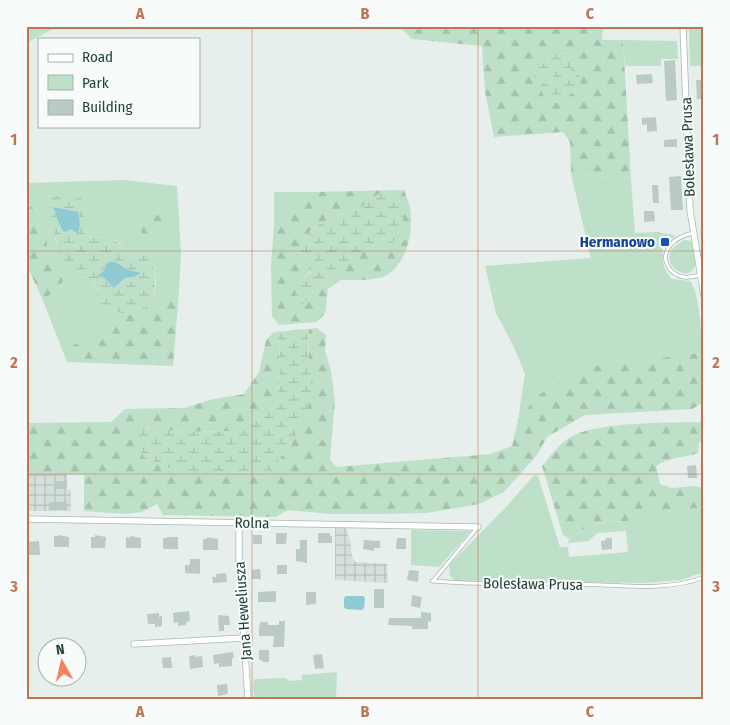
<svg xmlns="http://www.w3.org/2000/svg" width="730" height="725" viewBox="0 0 730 725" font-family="'Fira Sans Condensed',sans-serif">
  <defs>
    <pattern id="industrial-grid" width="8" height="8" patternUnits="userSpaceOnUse" patternTransform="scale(1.25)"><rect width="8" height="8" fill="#d4dfda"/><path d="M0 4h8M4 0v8" fill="none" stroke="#b6c1bc"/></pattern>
    <pattern id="forest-firs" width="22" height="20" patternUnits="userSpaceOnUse" patternTransform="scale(1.25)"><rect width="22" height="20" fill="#bfe0c8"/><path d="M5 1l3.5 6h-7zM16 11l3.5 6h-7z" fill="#a4c1ad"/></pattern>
    <pattern id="wetland-marsh" width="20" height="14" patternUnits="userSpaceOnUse" patternTransform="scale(1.25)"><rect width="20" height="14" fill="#bfe0c8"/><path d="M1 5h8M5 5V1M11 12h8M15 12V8" fill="none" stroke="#a4c1ad"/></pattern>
  </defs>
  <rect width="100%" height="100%" fill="#e6efeb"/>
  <g fill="url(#industrial-grid)">
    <path d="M26,474H67V489L71,490V511H26Z"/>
    <path d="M335,527L347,528L348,537H350L352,557L355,562L387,564L388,583L335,580Z"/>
  </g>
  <g fill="#bfe0c8">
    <path d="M26,26H59L26,43Z"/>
    <path d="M689,26H704V66H690Z"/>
    <path d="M623,40L677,41L678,59H661V66H625Z"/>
    <path d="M571,174L631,179L635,233L657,232L674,235V238H667L661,244C665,260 659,264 672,279L690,281C701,295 701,339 703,358L700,353L538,395L518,420L525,374L514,347L496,313L485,266L591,258Z"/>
    <path d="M124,180L177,186L181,254L179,291L165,292L152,303L156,285L155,268L144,255L134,259C126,254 124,246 118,242C109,236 99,237 90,238L83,232L47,212L53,225L56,242L77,277L90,278L113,311L123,313L105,327L70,347L67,362L42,298L61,291L63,280L47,250V230L41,215L26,202V183Z"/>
    <path d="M274,192H312L290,206L274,225Z"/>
    <path d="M684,240L691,241C692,248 697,262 694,268C687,282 661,265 672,250C674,246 680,243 684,240Z"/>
    <path d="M334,271L339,275L341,280L328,289L322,284L327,275Z"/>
    <path d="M534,475L538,476L560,547H568L569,557L628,552L626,531L597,533L589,541L568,543L569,538C592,523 600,520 627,522L631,517L704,507V572L681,580L644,583L556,582L531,580L455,581L450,576L449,565L506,507Z"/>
    <path d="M411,530L471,531L439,567L411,565Z"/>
    <path d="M337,672L336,699H254L253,682L255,679L285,678L290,681L302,680V675Z"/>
  </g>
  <g fill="url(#forest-firs)" fill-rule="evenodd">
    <path d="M399,26H603L602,40H623L631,179L571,174L570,142L563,132L494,137L485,92L482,46L412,39ZM548,55L573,61L571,68L578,88L559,103H550L543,83L551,82L553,75L548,73L542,74L544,64L548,61Z"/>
    <path d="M404,190C406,196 409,202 410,208C414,230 407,263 387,275C377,281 353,280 341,280L339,275L334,271L369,247L387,246L372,198L362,207L322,222L307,234L300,249L305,263L311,271L303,279L304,304L310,295L322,284L328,289L325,314L316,322L279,325L272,316L271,266L274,225L290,206L312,192Z"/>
    <path d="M26,202L41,215L47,230V250L63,280L61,291L42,298L26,264Z"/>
    <path d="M139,213H147L163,216L166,227L158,238H145L136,222Z"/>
    <path d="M179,291L173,366L67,362L70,347L105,327L123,313L135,316L165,292Z"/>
    <path d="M317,328L326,335L325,351L331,371L335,401L330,459L336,467L491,454L512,446L518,420L538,395L588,367L700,353L703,358L704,402L692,409L585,415L547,437L537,455L504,492L479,504L427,513L380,514H330L288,510L276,517L163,515L157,504L142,512L126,514L84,511V475L26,474V423L111,422L125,409L184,408L213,399L244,394L259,372L266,340L274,332L280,343L278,394L276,405L264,417L232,431L186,432L144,427V457L168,468L193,475L214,473L269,472L290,445L306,410L311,393L309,360V329Z"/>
    <path d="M704,422V437L699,443L698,453C684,458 668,457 656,466L660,484L672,488L694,486L704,488V507L631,517L627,522C600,520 592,523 569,538L563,535L542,466C550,457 559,444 569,438C595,421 671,423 704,422Z"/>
  </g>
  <g fill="url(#wetland-marsh)" fill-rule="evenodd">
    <path d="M562,49L568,51L573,54V61L571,68L573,73L579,74L581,81L578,88L559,103H550L543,95L540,86L543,83L551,82L553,75L548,73L542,74L539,78L535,77L530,71L534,61H538L544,64L548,61L549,50Z"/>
    <path d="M385,191C405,206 404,215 401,238L387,246L369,247L340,269L327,275L322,284L310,295L304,304L296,303L295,287L311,272L305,263L300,249L307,234L322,222L362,207L371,198Z"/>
    <path d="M67,192L79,196L84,202L83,232L90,238C99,237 109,236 117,242C124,246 126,254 134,259L144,255L151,256C157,273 156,286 152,303L135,316L113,311L99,304L96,286L90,278L77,277L65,267L47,212L51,198ZM116,262L128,270L134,277L125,278L114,288L103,277Z"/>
    <path d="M309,329C309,339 308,350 309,360C309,371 313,384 311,395C305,422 288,453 269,472L214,473L193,475L168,468L144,457L133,438L144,427L186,432L232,431L264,417L276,405L278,394L280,343L274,332Z"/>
  </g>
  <g fill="#8ec9d4">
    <path d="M53,207L78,212L80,224L78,234L71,229L64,232C58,224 57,216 53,207Z"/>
    <path d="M108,262H116L128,270L141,273L134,277L125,278L114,288L103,277L97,276L104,271Z"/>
    <path d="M346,596H363L365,598L364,608L362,610L346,609L344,607V598Z"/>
  </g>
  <g fill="#bbcac4">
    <path d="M675,60L677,100L666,101L664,61Z"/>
    <path d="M652,74L653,83L637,84L636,75Z"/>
    <path d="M696,80H704V99H697Z"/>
    <path d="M656,117L657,131L647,132V124L642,125V118Z"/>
    <path d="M677,139V147H664V140Z"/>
    <path d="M681,176L683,210H671L669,177Z"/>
    <path d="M652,185H658L659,203H653Z"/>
    <path d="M644,211H654L655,221L644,222Z"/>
    <path d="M696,465L697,478H688L687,466Z"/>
    <rect x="54" y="481" width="13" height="8"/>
    <rect x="49" y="502" width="18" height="8"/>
    <path d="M276,533H287L286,544H276Z"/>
    <path d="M318,533H330V536H332V543H318Z"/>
    <path d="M58,535L69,537V547H54V536H58Z"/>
    <path d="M95,535L106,537L105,548H91V537H95Z"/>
    <rect x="253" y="535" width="9" height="9"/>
    <path d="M130,536L141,538V548H126V537L130,538Z"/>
    <path d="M167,537H178V549H163V538H167Z"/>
    <path d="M207,537L218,539V550H203V539H207Z"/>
    <path d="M397,538H406V549H396Z"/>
    <path d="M606,538H612V549L602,550L601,541L606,540Z"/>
    <path d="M300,540H307V563L296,561V549H300Z"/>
    <path d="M364,540L380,541V548H374V551L363,549Z"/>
    <path d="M39,541L40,555H28L27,542Z"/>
    <path d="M190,559H200V574L185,573V565H190Z"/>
    <rect x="277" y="565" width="10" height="9"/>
    <path d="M260,569L261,579H252V570Z"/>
    <path d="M409,570L419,571L418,582L407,580Z"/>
    <path d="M226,573L227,582L213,583L212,577H216V574Z"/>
    <rect x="374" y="589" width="10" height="19"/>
    <path d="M276,591V602H258V592Z"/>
    <path d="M306,592H316V604L306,605Z"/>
    <path d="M412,595L422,597L420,608L411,606Z"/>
    <path d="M189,611L190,621L186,622V625L178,626V622L174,623L173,613Z"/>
    <path d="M421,612L431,613V622L428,621V629H412V626L388,625L389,618H421Z"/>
    <path d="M159,613V617L162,616V626L155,627V624H148L147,614Z"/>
    <path d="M218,615L229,616L230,625H224V631H219Z"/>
    <path d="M279,621H285L284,647H273L274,636H259V625H260V622H268V625H279Z"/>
    <path d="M259,650H269V662H262V660H259Z"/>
    <path d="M233,652L234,658H232V666L219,667V663L214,664L213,655Z"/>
    <path d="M322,654L324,668L315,669L313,655Z"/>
    <path d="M195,655V657L202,656L203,667L190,669L189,656Z"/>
    <path d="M171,657L172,668H163L162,658Z"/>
    <path d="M227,684L228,694L218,696L217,685Z"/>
  </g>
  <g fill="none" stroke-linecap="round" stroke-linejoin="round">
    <g stroke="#a8b8b2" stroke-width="4.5">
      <g id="service">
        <path d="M693,233C684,235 674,239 669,247C660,260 670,275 684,277C689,278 695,276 700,275"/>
        <path d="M432,581C481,585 530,584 578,584C617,585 668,592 704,577"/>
        <path d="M433,581L477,528"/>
      </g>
    </g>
    <g stroke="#a8b8b2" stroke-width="7">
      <g id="minor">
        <path d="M683,26L690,210L704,296"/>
        <path d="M26,519L478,527"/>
        <path d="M239,522V559L248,699"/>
        <path d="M134,644L244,638"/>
      </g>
    </g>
    <use href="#service" stroke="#fff" stroke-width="3"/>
    <use href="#minor" stroke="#fff" stroke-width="5.5"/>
  </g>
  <path fill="none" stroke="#c07456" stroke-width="1" stroke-opacity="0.55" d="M252,26V699M478,26V699M26,251H704M26,474H704"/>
  <rect fill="#1a4fb4" stroke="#f7fbf9" stroke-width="2" x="660" y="237" width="10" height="10" rx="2.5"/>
  <g text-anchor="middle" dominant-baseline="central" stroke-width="4" stroke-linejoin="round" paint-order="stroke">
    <g font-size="15" fill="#24423a" stroke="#f7fbf9">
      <text transform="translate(688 147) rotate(-92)">Bolesława Prusa</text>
      <text transform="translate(252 523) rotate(1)">Rolna</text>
      <text transform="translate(533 584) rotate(1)">Bolesława Prusa</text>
      <text transform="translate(243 611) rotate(-94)">Jana Heweliusza</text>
    </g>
    <g font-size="15" font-weight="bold" fill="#164399" stroke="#f7fbf9" text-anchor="end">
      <text x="655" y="242">Hermanowo</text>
    </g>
  </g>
  <rect width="730" height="725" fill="none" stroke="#f7fbf9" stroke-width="55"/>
  <rect x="38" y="38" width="162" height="90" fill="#f7fbf9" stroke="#a3b1ad"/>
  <rect x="48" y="54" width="25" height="8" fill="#ffffff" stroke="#a3b1ad"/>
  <text x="82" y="62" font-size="15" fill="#24423a">Road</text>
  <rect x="48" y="75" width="25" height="15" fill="#bfe0c8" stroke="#a3b1ad"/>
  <text x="82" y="88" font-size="15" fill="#24423a">Park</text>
  <rect x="48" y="100" width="25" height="15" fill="#bbcac4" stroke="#a3b1ad"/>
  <text x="82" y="112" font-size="15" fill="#24423a">Building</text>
  <g transform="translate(62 662) rotate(352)"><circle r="24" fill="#f7fbf9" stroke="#a3b1ad"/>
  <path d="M0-4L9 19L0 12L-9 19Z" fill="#f4845f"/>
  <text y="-8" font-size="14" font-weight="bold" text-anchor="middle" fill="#24423a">N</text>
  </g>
  <rect x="28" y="28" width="674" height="670" fill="none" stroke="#c07456" stroke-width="2"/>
  <g font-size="16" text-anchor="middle" font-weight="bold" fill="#c07456">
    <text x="140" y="19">A</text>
    <text x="365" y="19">B</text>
    <text x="590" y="19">C</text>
    <text x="14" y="145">1</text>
    <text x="716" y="145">1</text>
    <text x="14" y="368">2</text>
    <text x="716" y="368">2</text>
    <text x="14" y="592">3</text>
    <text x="716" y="592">3</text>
    <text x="140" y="717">A</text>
    <text x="365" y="717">B</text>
    <text x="590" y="717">C</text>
  </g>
</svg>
